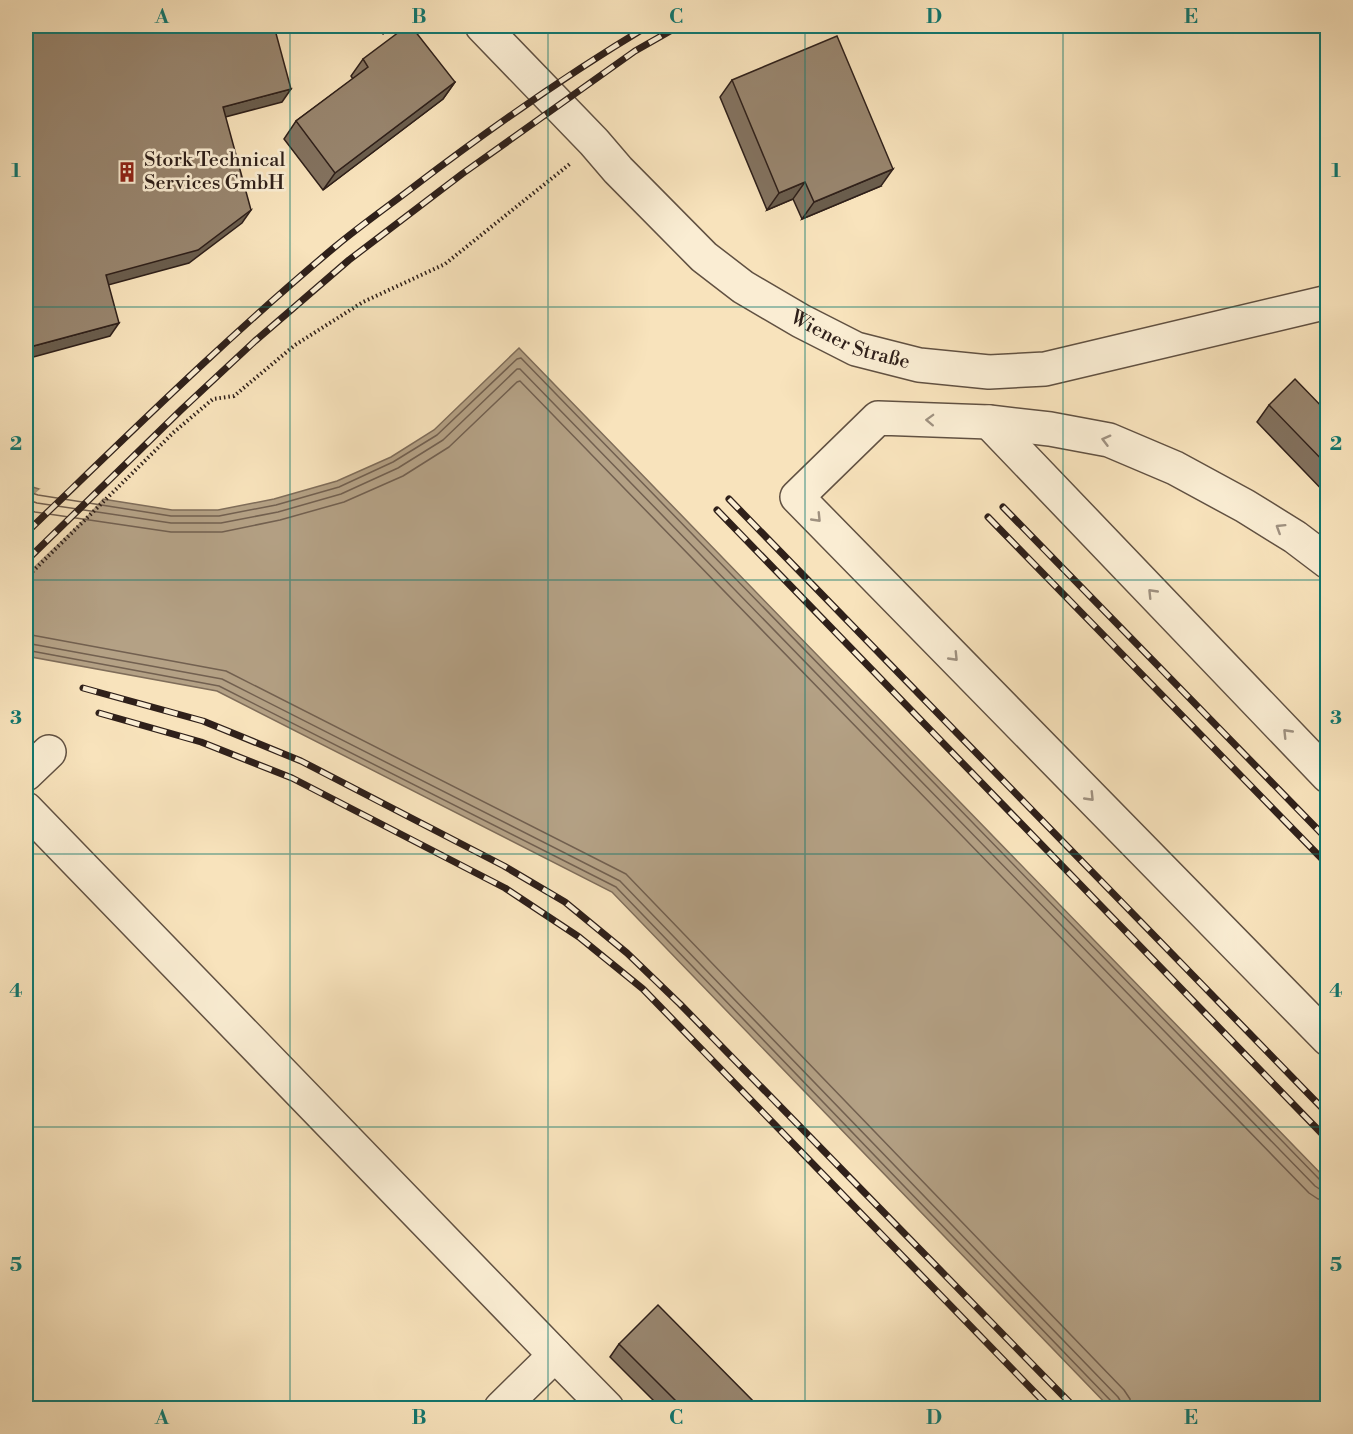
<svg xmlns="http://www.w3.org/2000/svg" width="1353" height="1434" viewBox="0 0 1353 1434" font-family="'Libre Bodoni',serif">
  <rect width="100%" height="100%" fill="#f8e3bc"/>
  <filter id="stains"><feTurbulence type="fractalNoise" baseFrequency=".00333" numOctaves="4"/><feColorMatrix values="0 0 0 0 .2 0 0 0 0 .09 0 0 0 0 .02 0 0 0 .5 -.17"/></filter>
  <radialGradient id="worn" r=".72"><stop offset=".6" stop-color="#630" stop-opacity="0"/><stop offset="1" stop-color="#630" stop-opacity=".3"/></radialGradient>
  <path fill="#b4a185" stroke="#7f6d5a" stroke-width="1.5" d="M519,348L1327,1180V1408H1110L612,892L217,691L26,656V485L39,489L172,510H218L274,499L337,481L391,457L434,430Z"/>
  <path fill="#f8e3bc" d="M42,487L104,497L87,516L26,574V502Z"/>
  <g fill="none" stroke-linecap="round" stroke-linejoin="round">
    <g stroke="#726050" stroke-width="1.5">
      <path d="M26,491L38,495L171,516H219L276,505L339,487L393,462L437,435L517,359L521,358L1321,1181L1328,1183"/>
      <path d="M26,499L37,503L171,523H221L278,512L341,494L398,468L443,440L517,369H520L1315,1186L1321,1190L1328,1191"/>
      <path d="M26,509L35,512L171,532H222L280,520L344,502L403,476L449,447L517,382L520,381L1309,1193L1318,1199L1328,1200"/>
      <path d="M26,634L226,671L626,874L1124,1390L1130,1399L1131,1408"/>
      <path d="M26,643L222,679L620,881L1118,1397L1121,1402L1122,1408"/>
      <path d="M26,650L219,686L616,887L1112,1402L1114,1408"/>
    </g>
    <g stroke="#615142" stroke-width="36">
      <g id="minor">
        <path id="s1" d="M482,26L594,142L618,170L704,257L743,287L801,321L856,349L919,365L989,372L1045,369L1328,302"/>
        <path d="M989,422L1328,776"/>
        <path d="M1328,562L1295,537L1245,506L1175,468L1109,440L1050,429L989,422L878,418L797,497L1328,1039"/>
        <path d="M26,774L49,752"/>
        <path d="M26,809L555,1355"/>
        <path d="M501,1408L555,1355L607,1408"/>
      </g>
    </g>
    <path stroke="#2f201a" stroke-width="4" stroke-dasharray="1.5 3" stroke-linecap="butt" d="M26,578L174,432L213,399L234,396L295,345L363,302L445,264L571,163"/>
    <use href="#minor" stroke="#faedd3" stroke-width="33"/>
    <g stroke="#2f201a" stroke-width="7">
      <g id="rail">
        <path d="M729,499L1328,1114"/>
        <path d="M1003,507L1328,840"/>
        <path d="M717,510L1328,1140"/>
        <path d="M988,517L1328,865"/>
        <path d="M26,533C127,436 228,336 336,246C360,226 387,207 412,188C488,130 566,75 648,26"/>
        <path d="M26,561L181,410L255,341L349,260L462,174L635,51L679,26"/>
        <path d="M83,688L203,721L301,761L504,866L565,902L627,953L680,1004L1075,1408"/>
        <path d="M99,713L201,742L292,778L505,888L579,937L643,989L1050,1408"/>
      </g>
    </g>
    <use href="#rail" stroke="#faedd3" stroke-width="4.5" stroke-dasharray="14" stroke-linecap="butt"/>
  </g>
  <g fill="#83725f" stroke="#2f201a" stroke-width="1.5">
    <path d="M375,26H391L383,34Z"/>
    <path d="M363,59L455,82L443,99L323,190L284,139L296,121L353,79L351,76Z"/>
    <path d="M732,80L881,186L802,219L793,199L767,210L720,97Z"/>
    <path d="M1269,405L1328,413V496L1257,422Z"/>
    <path d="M619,1344L757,1405L754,1408H661L610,1357Z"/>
  </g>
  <g fill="#6a5d4d" stroke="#2f201a" stroke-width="1.5">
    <path d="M388,26H391L383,34Z"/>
    <path d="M455,82L443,99L323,190L335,173Z"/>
    <path d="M291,89L282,102L214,120L223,107Z"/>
    <path d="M893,169L881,186L802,219L814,202Z"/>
    <path d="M805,182L793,199L767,210L779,193Z"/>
    <path d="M251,210L242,223L189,263L97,288L106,275Z"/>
    <path d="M119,323L110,336L26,359V348Z"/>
  </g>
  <g fill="#98856e" stroke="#2f201a" stroke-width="1.5">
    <path d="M26,26H274L291,89L223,107L251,210L198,250L106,275L119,323L26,348Z"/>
    <path d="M407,26H411L455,82L335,173L296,121L368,67L363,59Z"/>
    <path d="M837,36L893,169L814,202L805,182L779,193L732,80Z"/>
    <path d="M1295,379L1328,413V466L1269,405Z"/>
    <path d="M658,1305L757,1405L753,1408H683L619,1344Z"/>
  </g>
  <defs><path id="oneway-chevron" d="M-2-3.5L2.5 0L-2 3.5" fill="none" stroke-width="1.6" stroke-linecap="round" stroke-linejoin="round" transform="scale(1.5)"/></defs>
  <g stroke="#9f9180">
    <use href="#oneway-chevron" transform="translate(930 420) rotate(-178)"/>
    <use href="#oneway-chevron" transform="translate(1106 440) rotate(-165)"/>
    <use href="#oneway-chevron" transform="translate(817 518) rotate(46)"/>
    <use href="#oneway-chevron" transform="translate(1280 528) rotate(-148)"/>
    <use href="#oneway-chevron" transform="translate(1152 593) rotate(-134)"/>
    <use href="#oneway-chevron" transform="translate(954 657) rotate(46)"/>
    <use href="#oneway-chevron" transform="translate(1287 733) rotate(-134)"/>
    <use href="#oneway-chevron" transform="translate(1090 797) rotate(46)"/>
  </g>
  <path fill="none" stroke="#0f766e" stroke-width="1.5" stroke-opacity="0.55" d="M290,26V1408M548,26V1408M805,26V1408M1063,26V1408M26,307H1328M26,580H1328M26,854H1328M26,1127H1328"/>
  <defs>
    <g id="building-bare" transform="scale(1.62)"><path d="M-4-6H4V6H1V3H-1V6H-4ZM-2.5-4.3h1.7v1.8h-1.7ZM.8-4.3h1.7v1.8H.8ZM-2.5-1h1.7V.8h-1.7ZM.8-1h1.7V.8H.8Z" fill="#8f2418" stroke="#faedd3" stroke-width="2.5" paint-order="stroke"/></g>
  </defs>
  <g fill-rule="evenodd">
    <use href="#building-bare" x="127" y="172"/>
  </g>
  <g text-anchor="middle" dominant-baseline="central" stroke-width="5" stroke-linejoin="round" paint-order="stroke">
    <g font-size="20" fill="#2f201a" stroke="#faedd3" text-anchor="start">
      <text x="144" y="160">Stork Technical<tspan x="144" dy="23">Services GmbH</tspan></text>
    </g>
    <g font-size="20" fill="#2f201a" stroke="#faedd3">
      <text stroke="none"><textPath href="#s1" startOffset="490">Wiener Straße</textPath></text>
    </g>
  </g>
  <rect width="1353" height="1434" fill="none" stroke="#f8e3bc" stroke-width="66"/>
  <rect x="33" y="33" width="1287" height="1368" fill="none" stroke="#0f766e" stroke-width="2"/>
  <g font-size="20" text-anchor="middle" font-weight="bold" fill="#0f766e">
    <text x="162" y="23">A</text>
    <text x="419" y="23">B</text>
    <text x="676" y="23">C</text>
    <text x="934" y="23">D</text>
    <text x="1191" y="23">E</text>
    <text x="16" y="177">1</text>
    <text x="1336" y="177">1</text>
    <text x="16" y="450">2</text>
    <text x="1336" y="450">2</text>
    <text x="16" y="724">3</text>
    <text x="1336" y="724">3</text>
    <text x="16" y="997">4</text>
    <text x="1336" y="997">4</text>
    <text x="16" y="1271">5</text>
    <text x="1336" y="1271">5</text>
    <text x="162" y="1424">A</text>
    <text x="419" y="1424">B</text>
    <text x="676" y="1424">C</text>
    <text x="934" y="1424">D</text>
    <text x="1191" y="1424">E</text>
  </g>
  <rect width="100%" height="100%" filter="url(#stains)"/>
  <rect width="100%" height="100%" fill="url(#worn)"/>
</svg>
